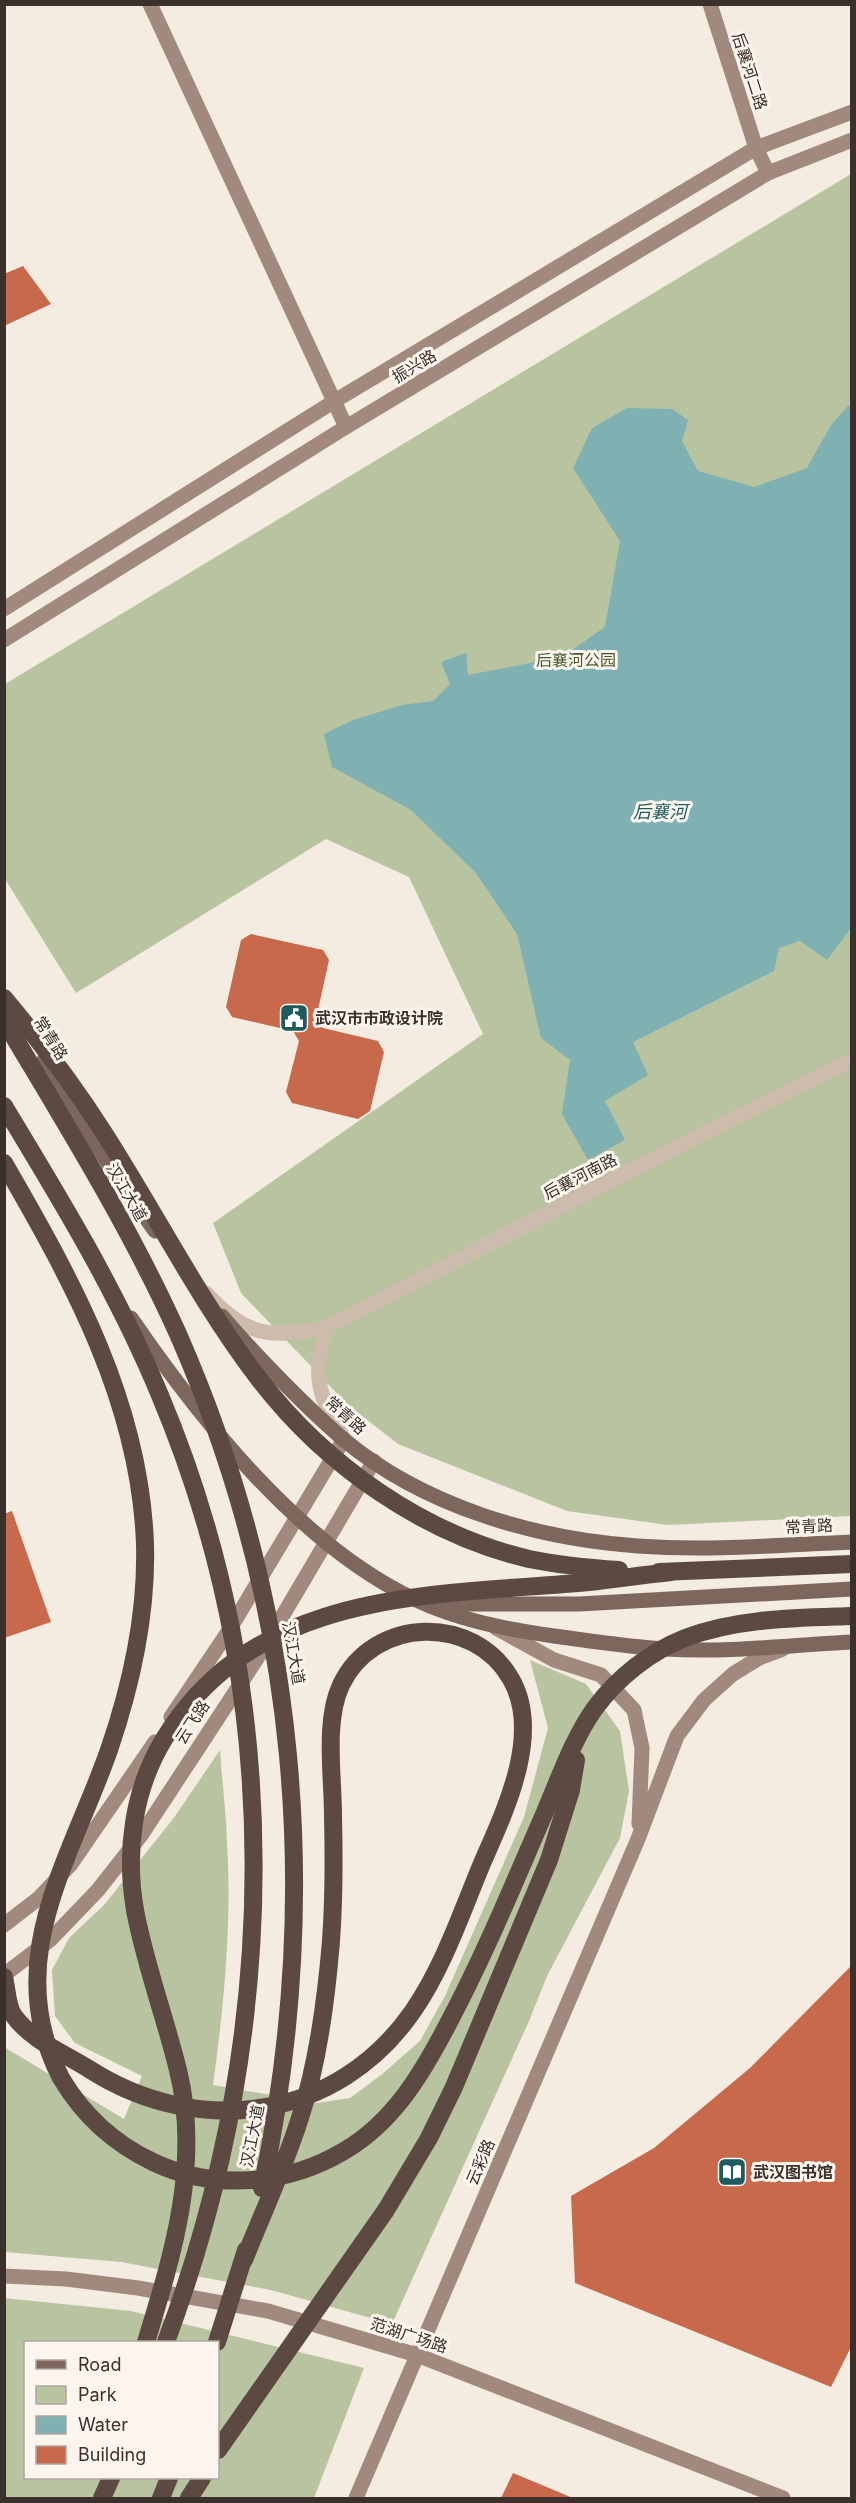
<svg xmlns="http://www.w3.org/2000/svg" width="856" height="2503" viewBox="0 0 856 2503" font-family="Inter,'Noto Sans SC',sans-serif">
  <rect width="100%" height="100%" fill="#f4ebe1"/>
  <g fill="#b8c4a0" fill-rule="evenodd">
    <path d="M851,174V1516L668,1525L567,1511L398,1444L348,1405L241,1293L213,1223L483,1034L409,877L326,839L76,993L5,879V684Z"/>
    <path d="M530,1660L586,1684L620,1731L629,1791L620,1838L547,1976L529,2021L392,2324L271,2290L121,2262L5,2252L4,2047L124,2119L142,2076L75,2043L55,2016L52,1970L69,1938L104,1905L173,1819L220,1750C222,1781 226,1811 227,1842C232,1923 224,2005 213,2085L317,2103L350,2098L381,2075L420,2041L445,1996L524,1817L548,1728Z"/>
    <path d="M4,2298L131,2311L364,2368L314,2498H5ZM26,2342H218V2478H26Z"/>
  </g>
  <path fill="#7fb0b2" d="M851,405V928L827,960L800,941L779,948L774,971L633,1042L648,1075L605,1101L625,1140L588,1160L562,1114L570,1060L541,1038L517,934L476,873L411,810L332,767L324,734L353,720L402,705L433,701L450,684L441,662L466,653L468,675L562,657L605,627L620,541L573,468L592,428L627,408L672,409L688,420L682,441L698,471L754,487L807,468L831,425L848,406Z"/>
  <g fill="#c8694b">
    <path d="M23,266L51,304L4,326V274Z"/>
    <path d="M251,934L323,950L329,960L316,1019L323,1028L378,1041L384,1052L370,1111L358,1119L292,1103L286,1092L299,1041L293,1031L232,1017L226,1007L241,940Z"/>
    <path d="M12,1511L51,1622L4,1638V1514Z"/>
    <path d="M852,1965V2345L831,2387L575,2283L571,2196L654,2148L750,2068Z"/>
    <path d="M513,2473L573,2498H501Z"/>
  </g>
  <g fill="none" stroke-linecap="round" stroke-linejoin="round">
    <g stroke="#cdbbac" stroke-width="15">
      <path d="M206,1293C247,1337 270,1339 327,1327L724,1123L852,1060"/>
      <path d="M327,1327C312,1371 317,1395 341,1434"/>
    </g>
    <g stroke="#a18a7d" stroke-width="15">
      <path d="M150,4L346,427"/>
      <path d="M710,4L756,148L768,173"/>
      <path d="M4,609L333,402L756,148L852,112"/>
      <path d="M4,640L346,427L768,173L852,140"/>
      <path d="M496,1628L554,1660L601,1675L634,1710L642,1748L639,1824"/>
      <path d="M171,1717L228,1632L344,1439"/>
      <path d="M4,1925L39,1898L71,1864L155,1742"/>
      <path d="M4,1975L51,1939L98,1890L142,1834L260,1654L374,1461"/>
      <path d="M4,2276L66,2279L138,2288L268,2311L417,2355L783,2498"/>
      <path d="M356,2498L638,1839L677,1736L704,1700L733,1674L759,1658L783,1649"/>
    </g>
    <g stroke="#7d675c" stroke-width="15">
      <path d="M44,1060L118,1179L155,1231"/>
      <path d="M222,1316C256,1356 303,1404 343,1439C423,1506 535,1539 638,1546C709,1551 780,1545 852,1542"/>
      <path d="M131,1318C201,1420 300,1545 414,1599C458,1620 505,1629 554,1636C591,1641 628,1647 666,1649C728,1653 790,1645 852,1642"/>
      <path d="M433,1601L462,1604H579L852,1589"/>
    </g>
    <g stroke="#5c4a42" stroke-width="18">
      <path d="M4,998C40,1041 74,1086 104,1133C156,1214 200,1302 259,1379C325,1465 423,1534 529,1559C559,1565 589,1568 619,1570"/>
      <path d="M4,1020C65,1123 129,1225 178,1334C298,1607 323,1897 262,2188"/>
      <path d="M4,1106C61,1200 117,1292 159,1393C288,1698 280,2036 166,2342"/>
      <path d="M4,1163C73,1282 140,1403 145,1544C147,1614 132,1683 109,1750C71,1859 0,1961 61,2078C83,2115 115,2144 153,2162C214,2191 287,2185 344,2151C394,2122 423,2072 449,2022C485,1954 514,1883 545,1812C560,1777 573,1739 595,1708C618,1677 650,1652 685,1638C737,1618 797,1618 852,1616"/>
      <path d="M659,1572L852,1564"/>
      <path d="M4,1977C7,1989 7,2007 14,2016C31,2040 65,2054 89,2069C198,2139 337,2121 413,2011C444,1966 462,1911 483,1861C506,1809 542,1733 511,1679C474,1614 374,1616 341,1685C324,1721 333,1776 333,1816C334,1858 334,1900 331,1941C326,2001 318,2064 299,2121C284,2168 262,2214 244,2260"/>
      <path d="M146,2342C173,2254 201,2163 178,2070C165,2017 145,1964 135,1910C125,1852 133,1790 164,1739C257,1587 434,1596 589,1582C616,1579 643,1575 671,1572"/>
      <path d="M217,2342L246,2250"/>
      <path d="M218,2450L386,2210L429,2138L454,2087L549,1860L571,1790L576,1760"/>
      <path d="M102,2498L111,2478"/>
      <path d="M161,2498L169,2478"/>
      <path d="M189,2498L202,2478"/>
    </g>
  </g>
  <defs>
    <g id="civic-square" transform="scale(1.5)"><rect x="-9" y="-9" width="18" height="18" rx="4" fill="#1f5a5e" stroke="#fbf5ee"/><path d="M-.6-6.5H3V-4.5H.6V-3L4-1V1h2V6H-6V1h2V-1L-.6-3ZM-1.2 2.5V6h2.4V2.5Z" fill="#fff"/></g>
    <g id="library-square" transform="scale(1.5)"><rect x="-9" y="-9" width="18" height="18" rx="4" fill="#1f5a5e" stroke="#fbf5ee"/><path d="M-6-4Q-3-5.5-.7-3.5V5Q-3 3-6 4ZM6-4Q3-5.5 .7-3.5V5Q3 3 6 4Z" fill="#fff"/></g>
  </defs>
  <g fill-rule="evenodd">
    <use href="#civic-square" x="294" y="1018"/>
    <use href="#library-square" x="732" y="2172"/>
  </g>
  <g text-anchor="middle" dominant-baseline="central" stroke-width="6" stroke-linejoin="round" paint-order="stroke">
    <g font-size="16" fill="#3b302b" stroke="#fbf5ee">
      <text transform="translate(750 71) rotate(72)">后襄河二路</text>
      <text transform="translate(414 366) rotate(-31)">振兴路</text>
      <text transform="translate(51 1038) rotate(58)">常青路</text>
      <text transform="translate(580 1176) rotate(-27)">后襄河南路</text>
      <text transform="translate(127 1192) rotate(60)">汉江大道</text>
      <text transform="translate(346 1415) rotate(42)">常青路</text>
      <text transform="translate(809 1526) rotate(-3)">常青路</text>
      <text transform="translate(294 1653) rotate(80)">汉江大道</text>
      <text transform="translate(192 1722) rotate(-57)">云飞路</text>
      <text transform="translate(252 2136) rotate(-79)">汉江大道</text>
      <text transform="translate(480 2162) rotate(-67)">云彩路</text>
      <text transform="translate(409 2335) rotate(18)">范湖广场路</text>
    </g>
    <g font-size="16" fill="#4a5a2e" stroke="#fbf5ee">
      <text x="576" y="660">后襄河公园</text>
    </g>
    <g font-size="16" font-weight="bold" fill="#3b302b" stroke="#fbf5ee" text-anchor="start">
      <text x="315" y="1018">武汉市市政设计院</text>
      <text x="753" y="2172">武汉图书馆</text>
    </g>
    <g font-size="18" font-style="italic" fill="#1f5a5e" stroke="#fbf5ee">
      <text x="660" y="811">后襄河</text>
    </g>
  </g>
  <rect width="856" height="2503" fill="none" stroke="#3b302b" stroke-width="12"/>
  <rect x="24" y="2341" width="195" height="138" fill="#fbf5ee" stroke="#aea6a0" stroke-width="1.5"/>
  <rect x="36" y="2360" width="30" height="9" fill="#7d675c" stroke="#aea6a0" stroke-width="1.5"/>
  <text x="78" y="2371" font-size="18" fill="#3b302b">Road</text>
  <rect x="36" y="2386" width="30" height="18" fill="#b8c4a0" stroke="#aea6a0" stroke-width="1.5"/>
  <text x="78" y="2401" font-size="18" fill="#3b302b">Park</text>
  <rect x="36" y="2416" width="30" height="18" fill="#7fb0b2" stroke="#aea6a0" stroke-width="1.5"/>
  <text x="78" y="2431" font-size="18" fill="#3b302b">Water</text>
  <rect x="36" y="2446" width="30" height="18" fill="#c8694b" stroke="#aea6a0" stroke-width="1.5"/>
  <text x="78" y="2461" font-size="18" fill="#3b302b">Building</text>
</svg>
